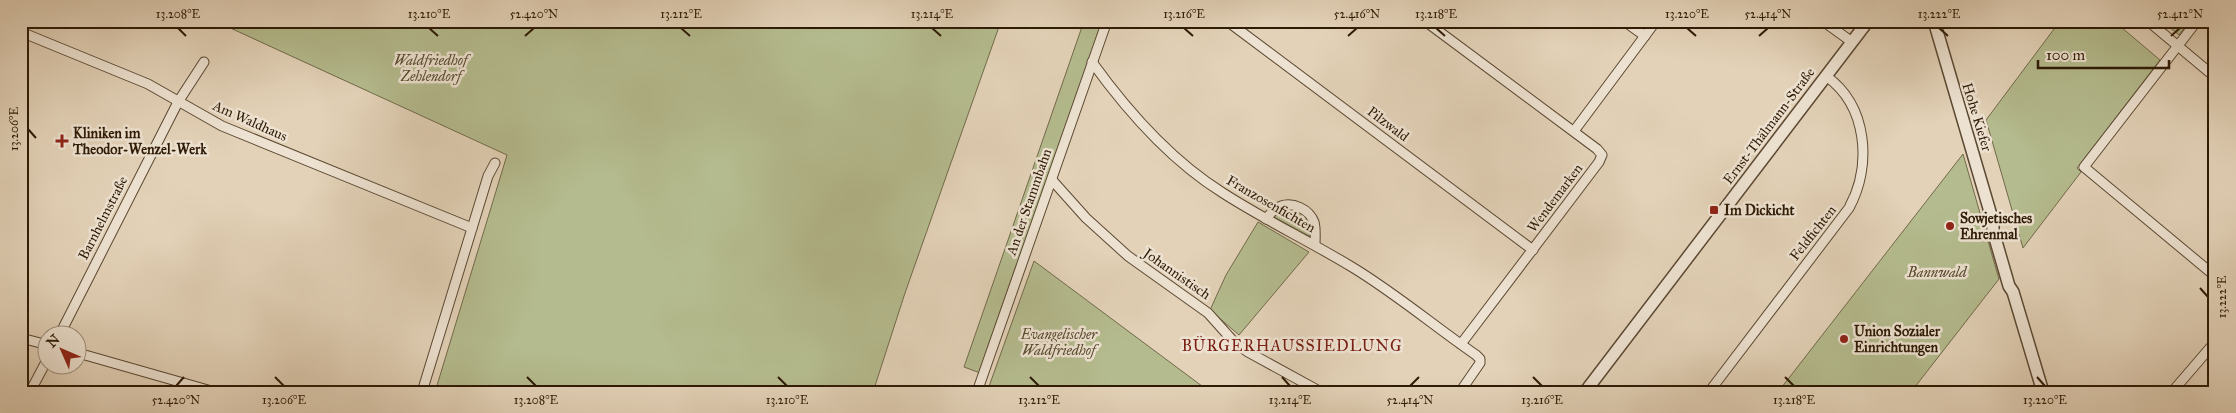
<svg xmlns="http://www.w3.org/2000/svg" width="2236" height="413" viewBox="0 0 2236 413" font-family="'IM FELL Great Primer',serif">
  <rect width="100%" height="100%" fill="#e3d2b8"/>
  <filter id="stains"><feTurbulence type="fractalNoise" baseFrequency=".004" numOctaves="4"/><feColorMatrix values="0 0 0 0 .2 0 0 0 0 .09 0 0 0 0 .02 0 0 0 .5 -.17"/></filter>
  <radialGradient id="worn" r=".72"><stop offset=".6" stop-color="#630" stop-opacity="0"/><stop offset="1" stop-color="#630" stop-opacity=".3"/></radialGradient>
  <g fill="#b4bb8e" stroke="#716a4a">
    <path d="M215,21H1001L905,293L873,392H435L507,155Z"/>
    <path d="M1084,21H1107L983,374L964,367Z"/>
    <path d="M2060,21H2114L2160,60L2077,168L2081,172L2023,248L1986,120Z"/>
    <path d="M2162,21H2190L2179,35Z"/>
    <path d="M1963,154L1999,279L1911,392H1778Z"/>
    <path d="M1283,208C1301,211 1314,216 1311,237L1272,216Z"/>
    <path d="M1258,222L1309,252L1239,335L1210,310L1226,275Z"/>
    <path d="M1034,261L1210,392H987Z"/>
  </g>
  <g fill="none" stroke-linecap="round" stroke-linejoin="round">
    <g stroke="#5b4832" stroke-width="11">
      <g id="minor">
        <path d="M1227,21L1533,250"/>
        <path d="M1425,21L1597,149L1602,155L1599,162L1461,344"/>
        <path d="M1624,21L1645,36"/>
        <path d="M1823,21L1852,42"/>
        <path d="M2148,21L2215,77"/>
        <path d="M2197,21L2084,167L2215,276"/>
        <path d="M21,32L148,84L222,126L472,228"/>
        <path d="M1092,62C1128,112 1170,160 1223,193C1265,220 1309,241 1352,267C1395,293 1434,326 1476,355L1480,359V363L1460,392"/>
        <path d="M1574,131L1656,21"/>
        <path d="M1052,180L1086,218L1128,256L1208,313L1234,342L1248,352L1321,392"/>
        <path d="M1266,219C1270,214 1274,208 1281,206C1293,202 1309,209 1314,222C1316,229 1315,237 1315,245"/>
        <path d="M59,336L178,102L204,62"/>
        <path d="M21,338L48,345"/>
        <path d="M78,353L215,392"/>
        <path d="M30,392L48,358"/>
        <path d="M422,392L488,176L495,163"/>
        <path d="M977,392L1107,21"/>
        <path d="M1709,392L1849,208C1872,166 1868,106 1826,76"/>
        <path d="M2172,392L2215,342"/>
      </g>
    </g>
    <g stroke="#5b4832" stroke-width="14">
      <g id="tertiary">
        <path d="M1934,21L1993,222V231L2009,286L2013,292L2043,392"/>
        <path d="M1585,392L1868,21"/>
      </g>
    </g>
    <use href="#minor" stroke="#ede2d1" stroke-width="9"/>
    <use href="#tertiary" stroke="#ede2d1" stroke-width="11"/>
  </g>
  <path fill="none" stroke="#2e1a05" stroke-width="2" d="M178,28L186,36M429,28L438,36M681,28L690,36M932,28L941,36M1184,28L1193,36M1436,28L1445,36M1687,28L1696,36M1939,28L1948,36M525,36L534,28M1348,36L1357,28M1759,36L1768,28M2171,36L2180,28M28,129L36,138M2200,288L2208,297M275,377L284,386M527,377L536,386M778,377L787,386M1030,377L1039,386M1282,377L1290,386M1533,377L1542,386M1785,377L1794,386M2037,377L2045,386M176,386L184,377M1410,386L1419,377"/>
  <g fill="#8f2418" stroke="#ede2d1" stroke-width="2">
    <path d="M59.5 133.5h5v5h5v5h-5v5h-5v-5h-5v-5h5z"/>
    <rect x="1709" y="205" width="10" height="10" rx="2.5"/>
    <circle cx="1950" cy="226" r="5"/>
    <circle cx="1844" cy="339" r="5"/>
  </g>
  <g text-anchor="middle" dominant-baseline="central" stroke-width="5" stroke-linejoin="round" paint-order="stroke">
    <g font-size="14" font-style="italic" fill="#564a2e" stroke="#ede2d1">
      <text x="431" y="60">Waldfriedhof<tspan x="431" dy="16">Zehlendorf</tspan></text>
      <text x="1937" y="272">Bannwald</text>
      <text x="1059" y="334">Evangelischer<tspan x="1059" dy="16">Waldfriedhof</tspan></text>
    </g>
    <g font-size="14" fill="#2e1a05" stroke="#ede2d1">
      <text transform="translate(1977 117) rotate(73)">Hohe Kiefer</text>
      <text transform="translate(250 121) rotate(24)">Am Waldhaus</text>
      <text transform="translate(1388 124) rotate(37)">Pilzwald</text>
      <text transform="translate(1769 126) rotate(-53)">Ernst-Thälmann-Straße</text>
      <text transform="translate(1555 198) rotate(-53)">Wendemarken</text>
      <text transform="translate(1029 202) rotate(-71)">An der Stammbahn</text>
      <text transform="translate(1271 204) rotate(30)">Franzosenfichten</text>
      <text transform="translate(103 218) rotate(-63)">Barnhelmstraße</text>
      <text transform="translate(1813 233) rotate(-52)">Feldfichten</text>
      <text transform="translate(1177 274) rotate(35)">Johannistisch</text>
    </g>
    <g font-size="14" font-weight="bold" fill="#2e1a05" stroke="#ede2d1" text-anchor="start">
      <text x="73" y="133">Kliniken im<tspan x="73" dy="16">Theodor-Wenzel-Werk</tspan></text>
      <text x="1724" y="210">Im Dickicht</text>
      <text x="1960" y="218">Sowjetisches<tspan x="1960" dy="16">Ehrenmal</tspan></text>
      <text x="1854" y="331">Union Sozialer<tspan x="1854" dy="16">Einrichtungen</tspan></text>
    </g>
    <g font-size="16" letter-spacing="1" fill="#7a1f14" stroke="#ede2d1">
      <text x="1292" y="345">BÜRGERHAUSSIEDLUNG</text>
    </g>
  </g>
  <rect width="2236" height="413" fill="none" stroke="#e3d2b8" stroke-width="55"/>
  <g transform="translate(62 350) rotate(315)"><circle r="24" fill="#ede2d1" stroke="#a1927f"/>
  <path d="M0-4L9 19L0 12L-9 19Z" fill="#8f2418"/>
  <text y="-8" font-size="14" font-weight="bold" text-anchor="middle" fill="#2e1a05">N</text>
  </g>
  <path d="M2038 60v8h131v-8" fill="none" stroke="#2e1a05" stroke-width="2.5"/>
  <text x="2046" y="60" font-size="15" fill="#2e1a05" stroke="#ede2d1" stroke-width="4" paint-order="stroke">100 m</text>
  <rect x="28" y="28" width="2180" height="358" fill="none" stroke="#2e1a05" stroke-width="2"/>
  <g font-size="12" text-anchor="middle" fill="#2e1a05">
    <text x="178" y="18">13.208°E</text>
    <text x="429" y="18">13.210°E</text>
    <text x="534" y="18">52.420°N</text>
    <text x="681" y="18">13.212°E</text>
    <text x="932" y="18">13.214°E</text>
    <text x="1184" y="18">13.216°E</text>
    <text x="1357" y="18">52.416°N</text>
    <text x="1436" y="18">13.218°E</text>
    <text x="1687" y="18">13.220°E</text>
    <text x="1768" y="18">52.414°N</text>
    <text x="1939" y="18">13.222°E</text>
    <text x="2180" y="18">52.412°N</text>
    <text transform="translate(14 129) rotate(-90)" y="4">13.206°E</text>
    <text transform="translate(2222 297) rotate(-90)" y="4">13.222°E</text>
    <text x="176" y="404">52.420°N</text>
    <text x="284" y="404">13.206°E</text>
    <text x="536" y="404">13.208°E</text>
    <text x="787" y="404">13.210°E</text>
    <text x="1039" y="404">13.212°E</text>
    <text x="1290" y="404">13.214°E</text>
    <text x="1410" y="404">52.414°N</text>
    <text x="1542" y="404">13.216°E</text>
    <text x="1794" y="404">13.218°E</text>
    <text x="2045" y="404">13.220°E</text>
  </g>
  <rect width="100%" height="100%" filter="url(#stains)"/>
  <rect width="100%" height="100%" fill="url(#worn)"/>
</svg>
